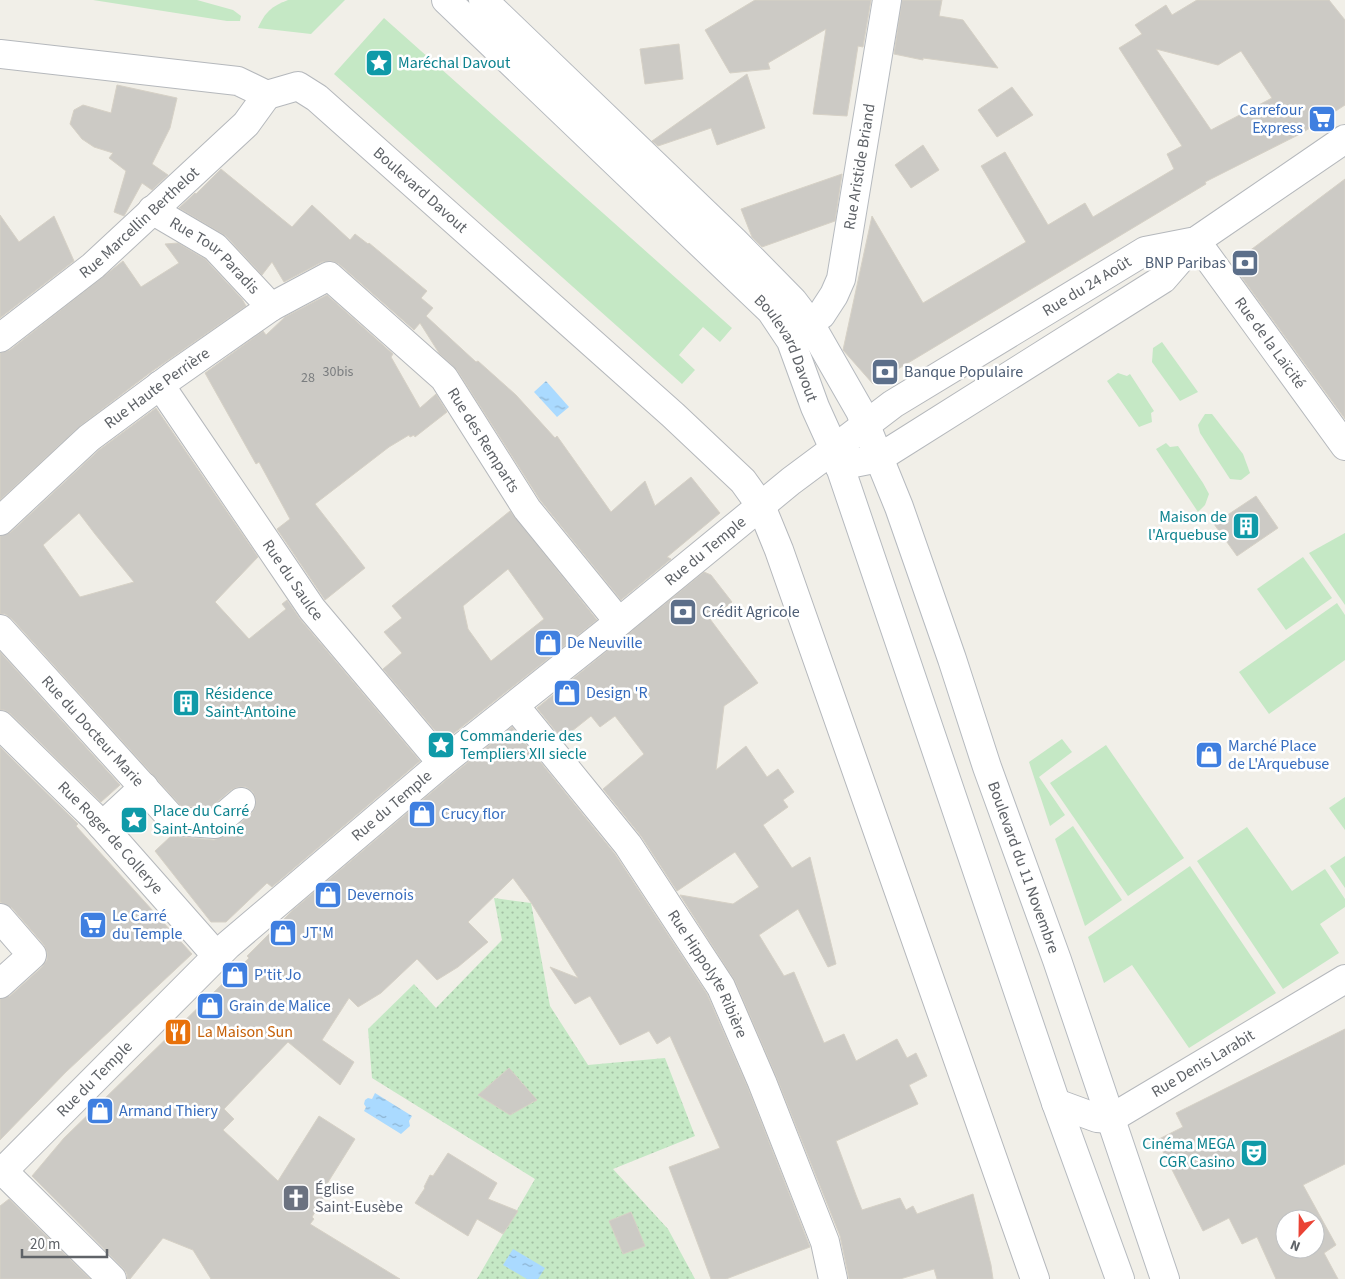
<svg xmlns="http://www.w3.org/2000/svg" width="1345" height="1279" viewBox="0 0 1345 1279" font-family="'Source Sans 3',sans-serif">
  <defs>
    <pattern id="park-dots" width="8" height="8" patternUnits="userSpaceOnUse" patternTransform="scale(1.25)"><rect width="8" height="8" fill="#c5e8c5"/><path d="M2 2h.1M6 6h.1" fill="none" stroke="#a3c0a4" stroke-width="1.8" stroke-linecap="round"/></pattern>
    <pattern id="water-ripples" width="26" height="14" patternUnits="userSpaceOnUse" patternTransform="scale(1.25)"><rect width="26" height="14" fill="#aadaff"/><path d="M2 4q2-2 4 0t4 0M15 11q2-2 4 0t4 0" fill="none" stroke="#8eb4d2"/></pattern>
  </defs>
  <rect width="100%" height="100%" fill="#f1efe8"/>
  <g fill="#c5e8c5">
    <path d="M93,0H197L233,10L241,16L240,21H227Z"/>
    <path d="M288,0H345L311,34L258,28C265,12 272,6 288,0Z"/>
    <path d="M384,18L732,328L720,342L703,327L679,355L695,370L682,384L334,74Z"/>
    <path d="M1162,342L1198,392L1180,401L1152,362L1153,348Z"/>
    <path d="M1118,373L1127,376L1130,374L1154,411L1151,413L1152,422L1139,427L1107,381Z"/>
    <path d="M1205,414H1212L1243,454L1250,473L1241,480L1230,479L1200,433L1198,425Z"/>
    <path d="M1166,443L1170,447L1178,446L1203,483L1209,494L1205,505L1198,512L1156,449Z"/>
    <path d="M1345,533V605L1309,553Z"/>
    <path d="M1303,557L1332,598L1286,630L1257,589Z"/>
    <path d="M1337,603L1345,615V660L1269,714L1239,672Z"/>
    <path d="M1062,739L1072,752L1039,777L1065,815L1050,826L1029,762Z"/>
    <path d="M1106,745L1184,858L1128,896L1050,783Z"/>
    <path d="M1345,797V830L1329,808Z"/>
    <path d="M1073,826L1122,900L1085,926L1055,839Z"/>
    <path d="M1247,827L1292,891L1325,869L1345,899V907L1320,924L1339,953L1283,989L1197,861Z"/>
    <path d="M1345,856V888L1330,866Z"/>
    <path d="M1190,866L1276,993L1189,1048L1132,965L1104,983L1088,937Z"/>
  </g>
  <path fill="url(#park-dots)" d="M494,898L531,903L550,1006L588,1065L665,1058L695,1136L613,1169L668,1229L695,1279H477L535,1179L372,1078L368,1029L414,984L436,1008L502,940Z"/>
  <g fill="url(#water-ripples)">
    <path d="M546,381L569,407L557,417L534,392Z"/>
    <path d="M375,1093L412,1116L409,1121L410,1126L401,1134L364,1111L366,1107L364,1104L365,1100L368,1098L372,1099Z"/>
    <path d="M513,1249L545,1268L538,1279H527L503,1265Z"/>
  </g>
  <g fill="#cccac5" stroke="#d6d1c6" fill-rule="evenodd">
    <path d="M755,0H871L863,47L858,46L847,116L813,114L826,29L768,63L770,69L730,73L705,30Z"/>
    <path d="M902,0H942L939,16L963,20L998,68L923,58V60L894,54Z"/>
    <path d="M1197,0H1329L1345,20V105L1302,133L1205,182L1206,184L873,384L843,350L872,216L923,303L1026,242L981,166L1005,152L1048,225L1085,203L1093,217L1174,169L1167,154L1182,146L1119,48L1142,34L1135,25L1166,5L1172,15ZM1156,49L1218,65L1241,51L1272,98L1211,130Z"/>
    <path d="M679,44L683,79L645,84L640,49Z"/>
    <path d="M747,74L765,128L717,145L711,128L658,146L652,141Z"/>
    <path d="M117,85L177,98L170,128L152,164L168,175L152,190L142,183L124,216L114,212L126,171L109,158L113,153L94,147L82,139L70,124L74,110L83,105L111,113Z"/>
    <path d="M1012,87L1033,115L997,137L978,110Z"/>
    <path d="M923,145L939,170L911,188L895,165Z"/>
    <path d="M221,169L292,227L312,205L350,240L355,234L368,244L369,243L427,291L421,298L433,308L426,316L476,362L478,361L516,395L555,438L557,436L611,512L645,481L655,506L691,477L720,513L667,557L671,559L621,600L540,500L457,370L439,353L420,323L414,330L339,264L331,261L322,262L284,282L272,262L262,275L226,236L179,208L195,193L196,194Z"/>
    <path d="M842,174L835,221L762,247L752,237L741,209Z"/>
    <path d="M1345,179V419L1232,264Z"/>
    <path d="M0,215L19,242L54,216L74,261L0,318Z"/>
    <path d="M178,243L205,259L242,299L246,306L151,372L80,426L0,500V353L10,350L123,261L141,287L179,263L165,244Z"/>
    <path d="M327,295L393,354L391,357L420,408L436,394L447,412L415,437L414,435L410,437L409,435L389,447L315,504L365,568L325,600L277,529L290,519L259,462L256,464L205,373L263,331L266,335L285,317Z"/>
    <path d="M156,408L258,557L215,602L249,639L286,609L282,604L287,600L300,619L420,761L272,887L267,883L226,922H211L155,851L171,836L214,840L225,836L251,814L255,808L256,800L253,792L246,787H238L231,790L210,808L181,806L12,619L5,614H0V536L11,532L99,450ZM79,513L95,534L134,582L80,597L43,545Z"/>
    <path d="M1256,496L1278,528L1237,556L1214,524Z"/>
    <path d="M510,511L597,620L444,741L383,669L402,653L384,632L402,618L392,606ZM508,569L544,619L491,661L468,629L463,606Z"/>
    <path d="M704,572L711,575L732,602L710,619L758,683L724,706L716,770L746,746L767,777L778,769L794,792L783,800L788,807L763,825L792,868L810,857L836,964L828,967L798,909L759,935L784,976L794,972L824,1043L844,1034L856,1061L897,1039L907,1058L916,1053L927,1076L909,1085L918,1104L836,1141L856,1195L862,1210L900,1198L906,1210L913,1206L917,1214L973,1194L991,1265L993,1279H937L934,1269L900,1279H849L840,1236L776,1076L735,981L680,895L733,904L759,887L735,852L677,891L641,836L603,789L644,754L615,716L600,727L591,716L562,739L537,708Z"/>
    <path d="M0,652L120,785L101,802L11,714L4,710H0Z"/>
    <path d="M512,727L615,854L707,994L748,1088L810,1247L726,1279H711L669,1167L720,1148L670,1036L657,1044L649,1031L620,1045L590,996L575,1004L550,967L578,978L532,904L513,878L468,922L488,942L458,967L437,980L417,959L381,993L358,1007L349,998L322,1040L354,1062L340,1085L288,1042L224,1109L234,1119L223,1130L278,1181L319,1116L355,1139L325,1187L329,1189L312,1217L314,1219L310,1224L400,1279H211L193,1250L163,1238L130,1279H127V1274L123,1268L32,1176L64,1138L249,958L247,956L293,910L452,775Z"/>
    <path d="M0,747L78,824L76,826L192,954L66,1072L0,1140V999L10,996L42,967L47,960V952L44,945L12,908L0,902Z"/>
    <path d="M1345,1029V1164L1303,1185L1336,1245L1324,1253L1338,1279H1276L1257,1237L1242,1244L1229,1218L1203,1231L1157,1140L1183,1127L1176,1113ZM1285,1219H1315V1249H1285Z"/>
    <path d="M509,1068L537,1100L510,1115L478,1095Z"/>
    <path d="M448,1153L497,1183L488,1199L518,1211L503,1234L477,1219L468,1236L415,1203L425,1188L424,1187L430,1175L433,1176Z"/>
    <path d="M9,1199L90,1279H0V1206Z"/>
    <path d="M631,1212L645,1246L623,1254L609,1221Z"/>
  </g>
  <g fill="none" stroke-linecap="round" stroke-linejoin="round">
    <g stroke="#b5b8bc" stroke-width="30">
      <g id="minor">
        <path id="s1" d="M0,54L238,81L267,95L298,86L317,98L673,415L743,481L761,506L779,550L1035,1279"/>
        <path id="s2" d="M152,210L215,247L271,307"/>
        <path id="s3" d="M0,338L93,266L246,124L267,95"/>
        <path id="s4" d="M160,385L312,609L442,763"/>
        <path id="s5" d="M0,521L89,438L174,375L271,307L329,276L444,378L527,509L619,622"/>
        <path id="s6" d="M0,629L174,821L215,824L241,802"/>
        <path id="s7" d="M515,706L628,845L721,987L762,1082L825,1242L833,1279"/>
        <path id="s8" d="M0,725L95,818L216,955"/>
        <path d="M102,826L144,787"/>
        <path d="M0,918L32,955L0,984"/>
        <path id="s9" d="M1056,1103L1097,1118L1110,1119L1345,979"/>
        <path d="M3,1171L112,1279"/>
        <path id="s10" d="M0,1174L228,945L442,763L619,622L791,481L834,449"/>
      </g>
    </g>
    <g stroke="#b5b8bc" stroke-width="30">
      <g id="tertiary">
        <path id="s11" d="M1196,241L1345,446"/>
        <path id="s12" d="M834,449L893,404L1145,251L1196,241L1345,139"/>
        <path d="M839,466L879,458L1163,279L1196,241"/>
      </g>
    </g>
    <g stroke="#b6babf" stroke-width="30">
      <g id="secondary">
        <path id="s13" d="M446,0L771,311L791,341L815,407L834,449L1056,1103L1120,1279"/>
        <path id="s14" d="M483,0L733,240L793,301L809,322L860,411L899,507L952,659L987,767L1057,960L1165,1279"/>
        <path id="s15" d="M809,322L821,315L834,295L841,279L887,0"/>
      </g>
    </g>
    <use href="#minor" stroke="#fff" stroke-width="28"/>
    <use href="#tertiary" stroke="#fff" stroke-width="28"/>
    <use href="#secondary" stroke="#fff" stroke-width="28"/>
  </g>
  <defs>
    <g id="sight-square" transform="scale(1.4375)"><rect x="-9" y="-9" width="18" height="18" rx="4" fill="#0f9aa8" stroke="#fff"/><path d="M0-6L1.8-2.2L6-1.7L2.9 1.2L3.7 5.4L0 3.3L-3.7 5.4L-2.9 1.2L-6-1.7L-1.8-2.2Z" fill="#fff"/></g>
    <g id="supermarket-square" transform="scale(1.4375)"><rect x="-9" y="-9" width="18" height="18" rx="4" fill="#3f7fe0" stroke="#fff"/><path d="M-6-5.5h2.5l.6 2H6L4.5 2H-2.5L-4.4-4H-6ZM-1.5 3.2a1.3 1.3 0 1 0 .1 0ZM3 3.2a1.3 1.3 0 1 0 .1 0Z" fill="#fff"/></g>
    <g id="bank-square" transform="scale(1.4375)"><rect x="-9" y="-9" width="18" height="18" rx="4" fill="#5c6f8a" stroke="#fff"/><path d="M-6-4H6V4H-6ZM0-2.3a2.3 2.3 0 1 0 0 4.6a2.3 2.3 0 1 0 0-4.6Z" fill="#fff"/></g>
    <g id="building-square" transform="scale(1.4375)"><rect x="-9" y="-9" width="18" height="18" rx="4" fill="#0f9aa8" stroke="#fff"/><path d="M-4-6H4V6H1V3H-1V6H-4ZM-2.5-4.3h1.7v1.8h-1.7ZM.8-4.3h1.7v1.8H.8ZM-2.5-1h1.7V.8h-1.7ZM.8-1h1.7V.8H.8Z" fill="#fff"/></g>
    <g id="shop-square" transform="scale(1.4375)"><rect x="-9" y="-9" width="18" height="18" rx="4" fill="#3f7fe0" stroke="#fff"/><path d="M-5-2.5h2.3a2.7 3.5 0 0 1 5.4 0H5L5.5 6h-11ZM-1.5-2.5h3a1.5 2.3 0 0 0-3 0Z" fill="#fff"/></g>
    <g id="restaurant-square" transform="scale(1.4375)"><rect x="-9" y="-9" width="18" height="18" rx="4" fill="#e8710a" stroke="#fff"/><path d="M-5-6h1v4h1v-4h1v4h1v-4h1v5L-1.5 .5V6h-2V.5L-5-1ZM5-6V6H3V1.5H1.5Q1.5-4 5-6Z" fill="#fff"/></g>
    <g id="theatre-square" transform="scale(1.4375)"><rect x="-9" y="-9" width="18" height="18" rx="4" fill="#0f9aa8" stroke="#fff"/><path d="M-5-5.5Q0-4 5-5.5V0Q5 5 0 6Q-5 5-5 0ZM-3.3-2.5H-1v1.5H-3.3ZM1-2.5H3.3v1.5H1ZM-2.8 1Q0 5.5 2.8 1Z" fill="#fff"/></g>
    <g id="church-square" transform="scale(1.4375)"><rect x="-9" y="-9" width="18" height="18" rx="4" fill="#6b7280" stroke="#fff"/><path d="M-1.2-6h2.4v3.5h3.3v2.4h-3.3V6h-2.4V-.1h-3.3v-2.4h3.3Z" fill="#fff"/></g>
  </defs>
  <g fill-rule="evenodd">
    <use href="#sight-square" x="379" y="63"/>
    <use href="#supermarket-square" x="1322" y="119"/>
    <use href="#bank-square" x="1245" y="263"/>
    <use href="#bank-square" x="885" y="372"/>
    <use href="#building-square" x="1246" y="526"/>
    <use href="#bank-square" x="683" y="612"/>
    <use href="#shop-square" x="548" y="643"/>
    <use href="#shop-square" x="567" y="693"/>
    <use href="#building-square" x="186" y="703"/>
    <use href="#sight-square" x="441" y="745"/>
    <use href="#shop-square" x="1209" y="755"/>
    <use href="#shop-square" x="422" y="814"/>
    <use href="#sight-square" x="134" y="820"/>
    <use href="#shop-square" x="328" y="895"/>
    <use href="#supermarket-square" x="93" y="925"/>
    <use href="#shop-square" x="283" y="933"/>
    <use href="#shop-square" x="235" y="975"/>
    <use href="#shop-square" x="210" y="1006"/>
    <use href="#restaurant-square" x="178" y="1032"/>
    <use href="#shop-square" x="100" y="1111"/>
    <use href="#theatre-square" x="1254" y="1153"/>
    <use href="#church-square" x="296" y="1198"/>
  </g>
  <g text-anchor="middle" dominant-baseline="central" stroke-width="5" stroke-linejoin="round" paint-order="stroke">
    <g font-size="14" fill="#7a7d7f">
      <text x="338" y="372">30bis</text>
      <text x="308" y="378">28</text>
    </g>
    <g font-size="16" fill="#0d838f" stroke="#fff" text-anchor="start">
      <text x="398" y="63">Maréchal Davout</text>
      <text x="1227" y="517" text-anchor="end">Maison de<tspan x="1227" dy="18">l'Arquebuse</tspan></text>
      <text x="205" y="694">Résidence<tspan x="205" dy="18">Saint-Antoine</tspan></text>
      <text x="460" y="736">Commanderie des<tspan x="460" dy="18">Templiers XII siecle</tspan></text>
      <text x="153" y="811">Place du Carré<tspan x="153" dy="18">Saint-Antoine</tspan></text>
      <text x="1235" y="1144" text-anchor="end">Cinéma MEGA<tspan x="1235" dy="18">CGR Casino</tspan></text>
    </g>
    <g font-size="16" fill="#366cbe" stroke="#fff" text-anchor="start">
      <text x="1303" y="110" text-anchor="end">Carrefour<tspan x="1303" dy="18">Express</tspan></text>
      <text x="567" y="643">De Neuville</text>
      <text x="586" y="693">Design 'R</text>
      <text x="1228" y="746">Marché Place<tspan x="1228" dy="18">de L'Arquebuse</tspan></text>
      <text x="441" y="814">Crucy flor</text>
      <text x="347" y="895">Devernois</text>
      <text x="112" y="916">Le Carré<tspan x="112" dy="18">du Temple</tspan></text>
      <text x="302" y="933">JT'M</text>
      <text x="254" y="975">P'tit Jo</text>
      <text x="229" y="1006">Grain de Malice</text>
      <text x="119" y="1111">Armand Thiery</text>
    </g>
    <g font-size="16" fill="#5f6368" stroke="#fff">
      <text stroke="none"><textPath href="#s15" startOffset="169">Rue Aristide Briand</textPath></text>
      <text stroke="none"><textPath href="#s1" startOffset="465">Boulevard Davout</textPath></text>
      <text stroke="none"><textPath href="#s3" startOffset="181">Rue Marcellin Berthelot</textPath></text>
      <text stroke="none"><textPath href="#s2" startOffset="78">Rue Tour Paradis</textPath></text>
      <text stroke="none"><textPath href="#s12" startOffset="301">Rue du 24 Août</textPath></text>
      <text stroke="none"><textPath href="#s11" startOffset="126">Rue de la Laïcité</textPath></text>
      <text stroke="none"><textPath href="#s13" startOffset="490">Boulevard Davout</textPath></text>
      <text stroke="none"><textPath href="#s5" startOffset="206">Rue Haute Perrière</textPath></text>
      <text stroke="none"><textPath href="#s5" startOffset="639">Rue des Remparts</textPath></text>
      <text stroke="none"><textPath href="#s10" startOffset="942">Rue du Temple</textPath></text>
      <text stroke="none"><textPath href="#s4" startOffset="236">Rue du Saulce</textPath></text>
      <text stroke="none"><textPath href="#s6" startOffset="138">Rue du Docteur Marie</textPath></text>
      <text stroke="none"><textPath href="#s10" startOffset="538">Rue du Temple</textPath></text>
      <text stroke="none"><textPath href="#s8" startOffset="158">Rue Roger de Collerye</textPath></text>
      <text stroke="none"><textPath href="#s14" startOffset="1046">Boulevard du 11 Novembre</textPath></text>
      <text stroke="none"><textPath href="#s7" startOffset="331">Rue Hippolyte Ribière</textPath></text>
      <text stroke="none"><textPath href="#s9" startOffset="165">Rue Denis Larabit</textPath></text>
      <text stroke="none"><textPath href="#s10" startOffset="134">Rue du Temple</textPath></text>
    </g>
    <g font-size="16" fill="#4e5e75" stroke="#fff" text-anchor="start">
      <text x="1226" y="263" text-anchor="end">BNP Paribas</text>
      <text x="904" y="372">Banque Populaire</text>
      <text x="702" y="612">Crédit Agricole</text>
    </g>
    <g font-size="16" fill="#c56008" stroke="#fff" text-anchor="start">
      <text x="197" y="1032">La Maison Sun</text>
    </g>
    <g font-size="16" fill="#5b616d" stroke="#fff" text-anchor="start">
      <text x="315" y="1189">Église<tspan x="315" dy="18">Saint-Eusèbe</tspan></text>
    </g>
  </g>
  <g transform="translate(1300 1234) rotate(202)"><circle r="24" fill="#ffffff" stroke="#bfc1c3"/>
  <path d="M0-4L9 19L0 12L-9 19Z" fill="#ea4335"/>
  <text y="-8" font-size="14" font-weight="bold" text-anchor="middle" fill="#5f6368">N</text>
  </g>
  <path d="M22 1249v8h85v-8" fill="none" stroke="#5f6368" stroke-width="2.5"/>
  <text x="30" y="1249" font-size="15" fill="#5f6368" stroke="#ffffff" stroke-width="4" paint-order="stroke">20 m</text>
</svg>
